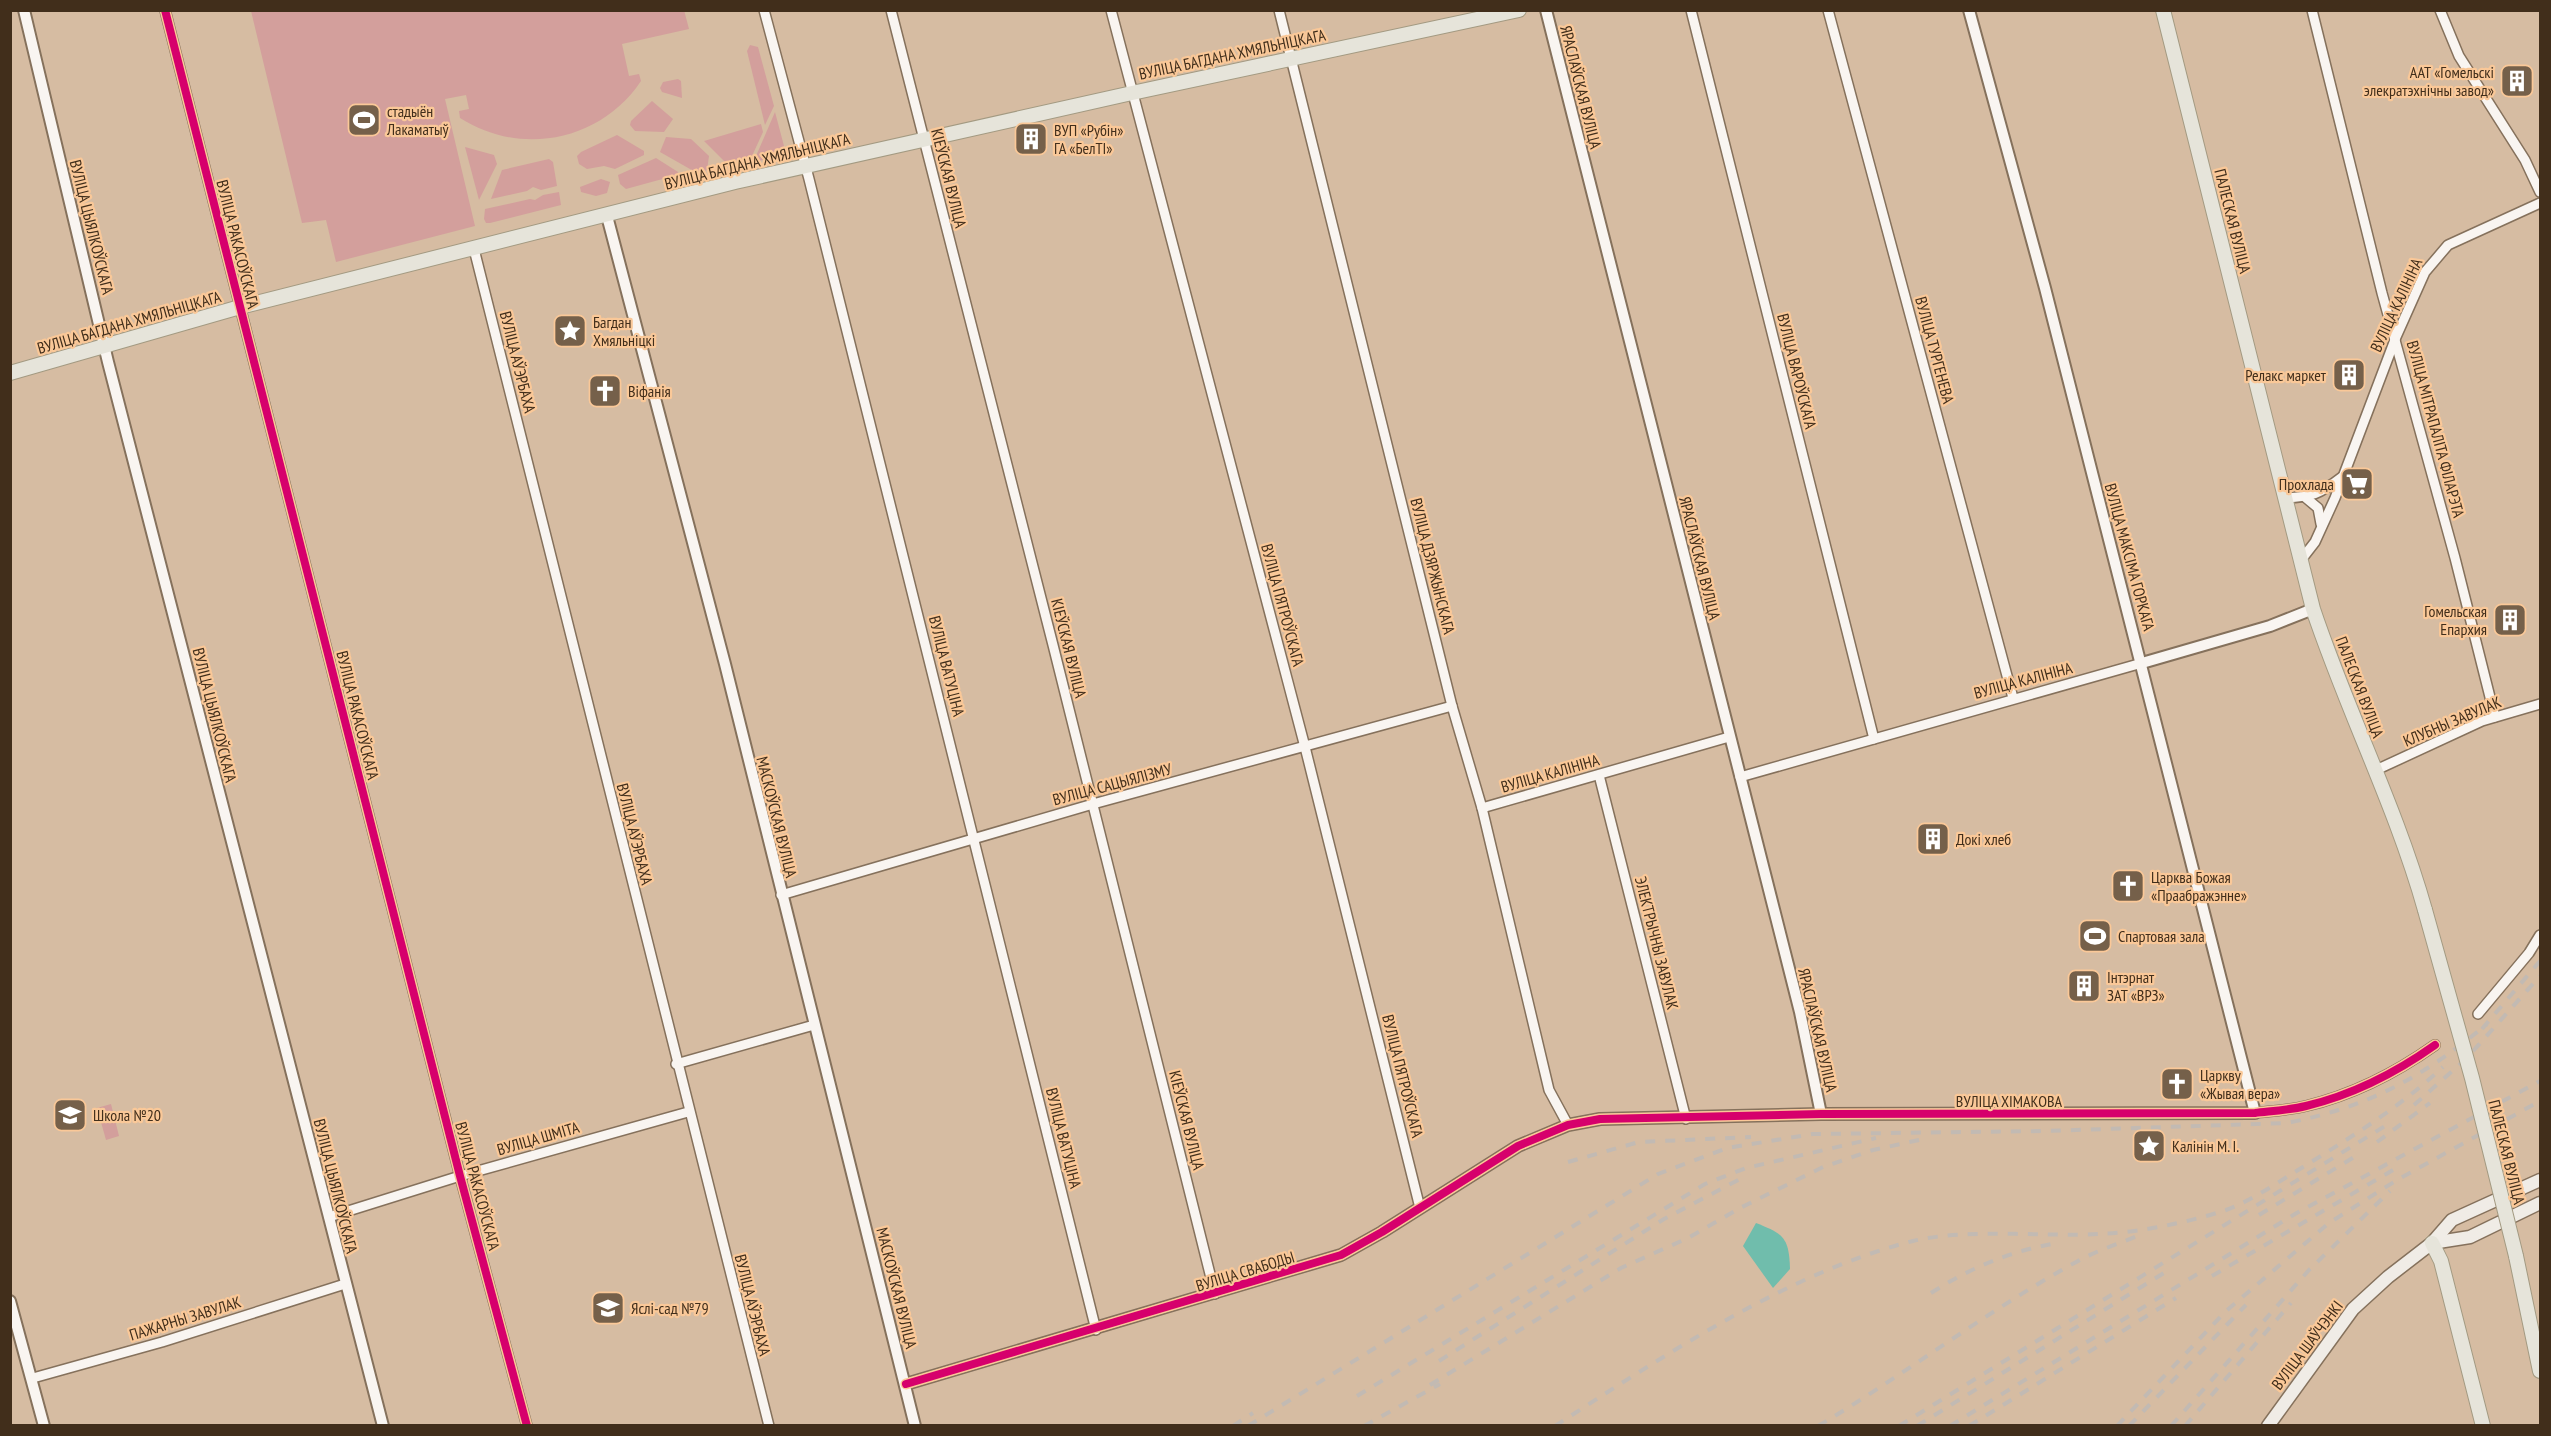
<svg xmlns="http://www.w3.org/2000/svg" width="2551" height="1436" viewBox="0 0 2551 1436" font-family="'PT Sans Narrow',sans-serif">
  <rect width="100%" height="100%" fill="#d6bca2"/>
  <g fill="#d39f9c">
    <path d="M684,10L689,29L622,44L629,76L639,74L641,81C601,141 521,157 460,118L459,111L469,109L466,95L445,99L475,226L336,262L326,220L302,223L251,11Z"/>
    <path d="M750,45L758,47L774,106L765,125L747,51Z"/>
    <path d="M678,79L681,81L682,98L662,92L660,88L663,82Z"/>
    <path d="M652,101L673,119L664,132L635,131L630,125L631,121Z"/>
    <path d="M775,112L784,146L782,150L775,151L772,157L753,163Z"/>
    <path d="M761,124L763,132L752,156L726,163L704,141Z"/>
    <path d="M617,135L644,151V155L615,169L604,166L587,169L579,164L577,156L581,152Z"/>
    <path d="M666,137L691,139L709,156L707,170L697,173L660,152Z"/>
    <path d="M465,147L494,155L497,164L479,200Z"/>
    <path d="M656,158L678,172L677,175L626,189L620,184L618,175Z"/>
    <path d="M549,159L553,162L557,186L541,190L533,187L527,191L491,199L502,170Z"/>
    <path d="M601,179L610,182L607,193L596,196L581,192L580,187Z"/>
    <path d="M559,192L561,205L490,223H486L484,219L485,209L530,199L535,200L543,195Z"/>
    <path d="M111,1104L119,1136L106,1140L97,1108Z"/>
  </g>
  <path fill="#70bdac" d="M1756,1223C1784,1234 1789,1238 1790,1269L1773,1288L1743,1246Z"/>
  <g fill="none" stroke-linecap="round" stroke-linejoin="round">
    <g stroke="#85715c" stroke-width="12">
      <g id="minor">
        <path d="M165,10L460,1176L527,1426"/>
        <path d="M764,10L809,179L1096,1330"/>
        <path d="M891,10L1053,645L1215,1294"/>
        <path d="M1111,10L1305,747L1420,1208"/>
        <path d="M1279,10L1452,706L1482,808L1549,1090L1568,1125"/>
        <path d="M1691,10L1874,739"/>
        <path d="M1828,10L2013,698"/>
        <path d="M2312,10L2382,293L2455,558L2495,717"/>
        <path d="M2440,10L2459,56L2525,160L2540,192"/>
        <path d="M474,249L769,1426"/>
        <path d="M2284,498C2312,497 2320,494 2342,477"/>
        <path d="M2306,498L2318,508L2321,524"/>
        <path d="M2301,560L2315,542L2335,498L2396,337L2425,272L2448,245L2540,203"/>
        <path d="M2376,770L2482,721L2540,704"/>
        <path d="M1599,775L1686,1119"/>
        <path d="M1740,777L2142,663"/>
        <path d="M1482,808L1729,737"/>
        <path d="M781,895L1093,804L1452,706"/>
        <path d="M2478,1014L2529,953L2540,935"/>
        <path d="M676,1064L814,1025"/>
        <path d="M2255,1113C2272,1111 2290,1110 2306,1106C2352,1095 2397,1072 2435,1045"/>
        <path d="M329,1217L460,1176L688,1112"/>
        <path d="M33,1378L162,1342L345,1284"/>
      </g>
    </g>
    <g stroke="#85715c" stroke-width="14">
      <g id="tertiary">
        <path d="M24,10L108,362L383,1426"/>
        <path d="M1546,10L1800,1012L1821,1114"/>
        <path d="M607,216L725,664L915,1426"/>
        <path d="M2142,663L2270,626L2313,609"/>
        <path d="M10,1301L44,1426"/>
        <path d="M906,1384L1341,1255L1382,1232L1518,1146L1568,1125L1600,1119L1821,1114L2255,1113L2045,288L1969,10"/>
      </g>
    </g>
    <g stroke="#85715c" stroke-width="15">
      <g id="secondary">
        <path d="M2432,1243L2470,1237L2540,1203"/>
        <path d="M2268,1426L2353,1309L2388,1277L2432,1243L2452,1220L2540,1180"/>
      </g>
    </g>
    <g stroke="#a39a82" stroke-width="16">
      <g id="primary">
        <path d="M2163,10L2313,609C2347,711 2396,807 2425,910"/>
        <path d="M10,373L240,307L735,182L1132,93L1519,10"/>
        <path d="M2432,1243L2441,1261L2483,1426"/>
        <path d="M2516,1256L2540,1371"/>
      </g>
    </g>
    <use href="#minor" stroke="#f9f5f1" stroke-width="9"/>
    <use href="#tertiary" stroke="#f9f5f1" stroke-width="10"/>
    <use href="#secondary" stroke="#f0ece6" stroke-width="12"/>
    <use href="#primary" stroke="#e6e4da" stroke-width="14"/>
    <g stroke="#c2bab3" stroke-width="4" stroke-dasharray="10 10" stroke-linecap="butt">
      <path d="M2482,1029L2540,961"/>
      <path d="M2414,1105L2466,1059L2540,976"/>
      <path d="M2377,1142L2430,1103"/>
      <path d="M1568,1162L1639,1142L1751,1137"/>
      <path d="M2259,1215L2359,1154"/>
      <path d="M2212,1276L2393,1170"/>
      <path d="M1931,1293C1970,1268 2010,1251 2057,1243"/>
      <path d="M1439,1361L1664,1219L1742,1178"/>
      <path d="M1430,1385L1621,1268L1688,1238L1740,1208L1823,1167L1873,1150L1928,1138"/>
      <path d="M1357,1396L1705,1184L1746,1168L1876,1138"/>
      <path d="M1233,1426L1253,1413"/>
      <path d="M1248,1426L1658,1174L1727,1148L1813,1134L2047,1131L2287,1123C2369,1107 2423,1077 2487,1024"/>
      <path d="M1364,1426L1440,1384"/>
      <path d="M1555,1426C1662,1357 1789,1272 1913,1241C1967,1228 2042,1237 2100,1234C2141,1232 2186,1223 2226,1210C2253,1200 2278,1182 2303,1167C2353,1136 2400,1107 2443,1067"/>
      <path d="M1818,1426C1906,1374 1988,1310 2078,1261C2098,1250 2121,1243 2142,1234"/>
      <path d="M1899,1426L2385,1126"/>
      <path d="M1917,1426L2167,1271"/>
      <path d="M1950,1426L2295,1214L2540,1081"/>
      <path d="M1969,1426L2176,1298"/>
      <path d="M2117,1426L2225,1312L2329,1223L2397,1180L2540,1101"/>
      <path d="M2129,1426L2246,1305"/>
      <path d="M2171,1426L2309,1270L2390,1191"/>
      <path d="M2185,1426L2291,1303"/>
    </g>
    <g stroke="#a39a82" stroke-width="16" stroke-linecap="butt">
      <path id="primary-bridge" d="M2425,910L2472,1078L2516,1256"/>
    </g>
    <use href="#primary-bridge" stroke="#e6e4da" stroke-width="14"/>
    <g stroke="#fac898" stroke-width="11">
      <g id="cycleway">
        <path d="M165,10L460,1176L527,1426"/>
        <path d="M906,1384L1341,1255L1382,1232L1518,1146L1568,1125L1600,1119L1821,1114L2255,1113C2272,1111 2290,1110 2306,1106C2352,1095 2397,1072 2435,1045"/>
      </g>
    </g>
    <use href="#cycleway" stroke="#d6006c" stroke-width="8"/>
  </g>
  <defs>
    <g id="building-square" transform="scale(1.725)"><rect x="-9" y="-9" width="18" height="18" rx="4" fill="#75604a" stroke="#fac898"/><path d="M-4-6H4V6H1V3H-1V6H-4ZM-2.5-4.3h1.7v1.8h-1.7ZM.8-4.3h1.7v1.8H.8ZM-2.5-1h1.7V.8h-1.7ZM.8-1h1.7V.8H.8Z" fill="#fff"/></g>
    <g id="stadium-square" transform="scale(1.725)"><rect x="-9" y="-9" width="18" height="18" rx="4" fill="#75604a" stroke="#fac898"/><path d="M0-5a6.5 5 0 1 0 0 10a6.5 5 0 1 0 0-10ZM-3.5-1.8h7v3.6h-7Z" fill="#fff"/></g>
    <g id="sight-square" transform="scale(1.725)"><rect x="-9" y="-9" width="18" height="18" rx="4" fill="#75604a" stroke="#fac898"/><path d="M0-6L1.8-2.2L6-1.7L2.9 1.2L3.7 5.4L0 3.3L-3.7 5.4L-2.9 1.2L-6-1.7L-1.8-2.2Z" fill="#fff"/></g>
    <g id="church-square" transform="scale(1.725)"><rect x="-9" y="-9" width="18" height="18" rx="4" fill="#75604a" stroke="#fac898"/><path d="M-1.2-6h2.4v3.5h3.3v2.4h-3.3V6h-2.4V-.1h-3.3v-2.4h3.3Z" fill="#fff"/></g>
    <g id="supermarket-square" transform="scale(1.725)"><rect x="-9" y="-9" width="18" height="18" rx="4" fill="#75604a" stroke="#fac898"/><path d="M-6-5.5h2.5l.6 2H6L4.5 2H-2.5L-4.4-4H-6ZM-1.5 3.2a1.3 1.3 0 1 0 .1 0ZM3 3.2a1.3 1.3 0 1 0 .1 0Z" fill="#fff"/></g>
    <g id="school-square" transform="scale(1.725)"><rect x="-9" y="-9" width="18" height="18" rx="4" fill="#75604a" stroke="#fac898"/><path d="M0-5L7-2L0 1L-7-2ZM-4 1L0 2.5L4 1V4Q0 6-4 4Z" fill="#fff"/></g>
  </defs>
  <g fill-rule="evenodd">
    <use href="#building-square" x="2517" y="81"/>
    <use href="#stadium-square" x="364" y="120"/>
    <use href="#building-square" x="1031" y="139"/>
    <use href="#sight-square" x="570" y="331"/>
    <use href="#building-square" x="2349" y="375"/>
    <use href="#church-square" x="605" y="391"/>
    <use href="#supermarket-square" x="2357" y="484"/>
    <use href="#building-square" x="2510" y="620"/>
    <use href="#building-square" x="1933" y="839"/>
    <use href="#church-square" x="2128" y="886"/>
    <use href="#stadium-square" x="2095" y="936"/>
    <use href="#building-square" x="2084" y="986"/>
    <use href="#church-square" x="2177" y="1084"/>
    <use href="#school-square" x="70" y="1115"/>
    <use href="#sight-square" x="2149" y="1146"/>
    <use href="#school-square" x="608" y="1308"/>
  </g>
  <g text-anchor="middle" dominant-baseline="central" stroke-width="4.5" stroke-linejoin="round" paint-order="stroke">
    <g font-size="16" fill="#412e1b" stroke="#fac898">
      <text transform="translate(1232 54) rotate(-12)">ВУЛІЦА БАГДАНА ХМЯЛЬНІЦКАГА</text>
      <text transform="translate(1581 87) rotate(76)">ЯРАСЛАЎСКАЯ ВУЛІЦА</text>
      <text transform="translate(757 161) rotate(-14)">ВУЛІЦА БАГДАНА ХМЯЛЬНІЦКАГА</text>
      <text transform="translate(949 178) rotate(76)">КІЕЎСКАЯ ВУЛІЦА</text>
      <text transform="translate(2233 221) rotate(76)">ПАЛЕСКАЯ ВУЛІЦА</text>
      <text transform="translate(92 227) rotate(76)">ВУЛІЦА ЦЫЯЛКОЎСКАГА</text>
      <text transform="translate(238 244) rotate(76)">ВУЛІЦА РАКАСОЎСКАГА</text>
      <text transform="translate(2396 305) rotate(-65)">ВУЛІЦА КАЛІНІНА</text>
      <text transform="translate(129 322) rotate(-16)">ВУЛІЦА БАГДАНА ХМЯЛЬНІЦКАГА</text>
      <text transform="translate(1935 350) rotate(75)">ВУЛІЦА ТУРГЕНЕВА</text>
      <text transform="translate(518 362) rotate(76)">ВУЛІЦА АЎЭРБАХА</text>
      <text transform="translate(1797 371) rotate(76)">ВУЛІЦА ВАРОЎСКАГА</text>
      <text transform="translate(2436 429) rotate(75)">ВУЛІЦА МІТРАПАЛІТА ФІЛАРЭТА</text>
      <text transform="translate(2130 557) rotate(75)">ВУЛІЦА МАКСІМА ГОРКАГА</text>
      <text transform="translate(1700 558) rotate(76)">ЯРАСЛАЎСКАЯ ВУЛІЦА</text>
      <text transform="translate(1433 566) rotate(76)">ВУЛІЦА ДЗЯРЖЫНСКАГА</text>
      <text transform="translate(1283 605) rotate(75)">ВУЛІЦА ПЯТРОЎСКАГА</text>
      <text transform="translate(1069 648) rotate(76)">КІЕЎСКАЯ ВУЛІЦА</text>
      <text transform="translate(947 666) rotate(76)">ВУЛІЦА ВАТУЦІНА</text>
      <text transform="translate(2023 680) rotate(-15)">ВУЛІЦА КАЛІНІНА</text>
      <text transform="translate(2360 687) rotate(69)">ПАЛЕСКАЯ ВУЛІЦА</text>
      <text transform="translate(215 715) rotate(76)">ВУЛІЦА ЦЫЯЛКОЎСКАГА</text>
      <text transform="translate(358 715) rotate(76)">ВУЛІЦА РАКАСОЎСКАГА</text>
      <text transform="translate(2452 721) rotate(-23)">КЛУБНЫ ЗАВУЛАК</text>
      <text transform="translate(1550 773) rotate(-16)">ВУЛІЦА КАЛІНІНА</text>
      <text transform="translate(1112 784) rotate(-15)">ВУЛІЦА САЦЫЯЛІЗМУ</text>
      <text transform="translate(777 817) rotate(76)">МАСКОЎСКАЯ ВУЛІЦА</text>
      <text transform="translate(635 834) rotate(76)">ВУЛІЦА АЎЭРБАХА</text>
      <text transform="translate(1657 943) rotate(76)">ЭЛЕКТРЫЧНЫ ЗАВУЛАК</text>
      <text transform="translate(1818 1030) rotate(77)">ЯРАСЛАЎСКАЯ ВУЛІЦА</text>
      <text transform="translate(1403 1076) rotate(76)">ВУЛІЦА ПЯТРОЎСКАГА</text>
      <text x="2009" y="1101">ВУЛІЦА ХІМАКОВА</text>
      <text transform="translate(1187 1120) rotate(76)">КІЕЎСКАЯ ВУЛІЦА</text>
      <text transform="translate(538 1138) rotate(-16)">ВУЛІЦА ШМІТА</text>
      <text transform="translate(1064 1138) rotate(76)">ВУЛІЦА ВАТУЦІНА</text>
      <text transform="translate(2507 1152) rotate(76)">ПАЛЕСКАЯ ВУЛІЦА</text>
      <text transform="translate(336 1186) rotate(76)">ВУЛІЦА ЦЫЯЛКОЎСКАГА</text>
      <text transform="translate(478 1186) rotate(75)">ВУЛІЦА РАКАСОЎСКАГА</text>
      <text transform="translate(1245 1271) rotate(-17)">ВУЛІЦА СВАБОДЫ</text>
      <text transform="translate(897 1288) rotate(76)">МАСКОЎСКАЯ ВУЛІЦА</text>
      <text transform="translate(753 1305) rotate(76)">ВУЛІЦА АЎЭРБАХА</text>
      <text transform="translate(185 1318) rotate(-17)">ПАЖАРНЫ ЗАВУЛАК</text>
      <text transform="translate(2307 1345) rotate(-53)">ВУЛІЦА ШАЎЧЭНКІ</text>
    </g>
    <g font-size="16" fill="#412e1b" stroke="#fac898" text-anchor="start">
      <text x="2494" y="72" text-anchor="end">ААТ «Гомельскі<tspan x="2494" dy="18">элекратэхнічны завод»</tspan></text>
      <text x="387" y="111">стадыён<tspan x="387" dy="18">Лакаматыў</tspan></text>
      <text x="1054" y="130">ВУП «Рубін»<tspan x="1054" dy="18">ГА «БелТІ»</tspan></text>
      <text x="593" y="322">Багдан<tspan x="593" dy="18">Хмяльніцкі</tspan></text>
      <text x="2326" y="375" text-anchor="end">Релакс маркет</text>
      <text x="628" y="391">Віфанія</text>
      <text x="2334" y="484" text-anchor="end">Прохлада</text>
      <text x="2487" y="611" text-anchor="end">Гомельская<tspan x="2487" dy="18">Епархия</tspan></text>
      <text x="1956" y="839">Докі хлеб</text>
      <text x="2151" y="877">Царква Божая<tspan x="2151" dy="18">«Праабражэнне»</tspan></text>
      <text x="2118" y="936">Спартовая зала</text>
      <text x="2107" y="977">Інтэрнат<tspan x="2107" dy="18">ЗАТ «ВРЗ»</tspan></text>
      <text x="2200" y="1075">Царкву<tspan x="2200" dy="18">«Жывая вера»</tspan></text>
      <text x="93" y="1115">Школа №20</text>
      <text x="2172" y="1146">Калінін М. І.</text>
      <text x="631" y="1308">Яслі-сад №79</text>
    </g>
  </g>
  <rect width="2551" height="1436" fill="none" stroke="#412e1b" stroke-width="24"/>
</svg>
